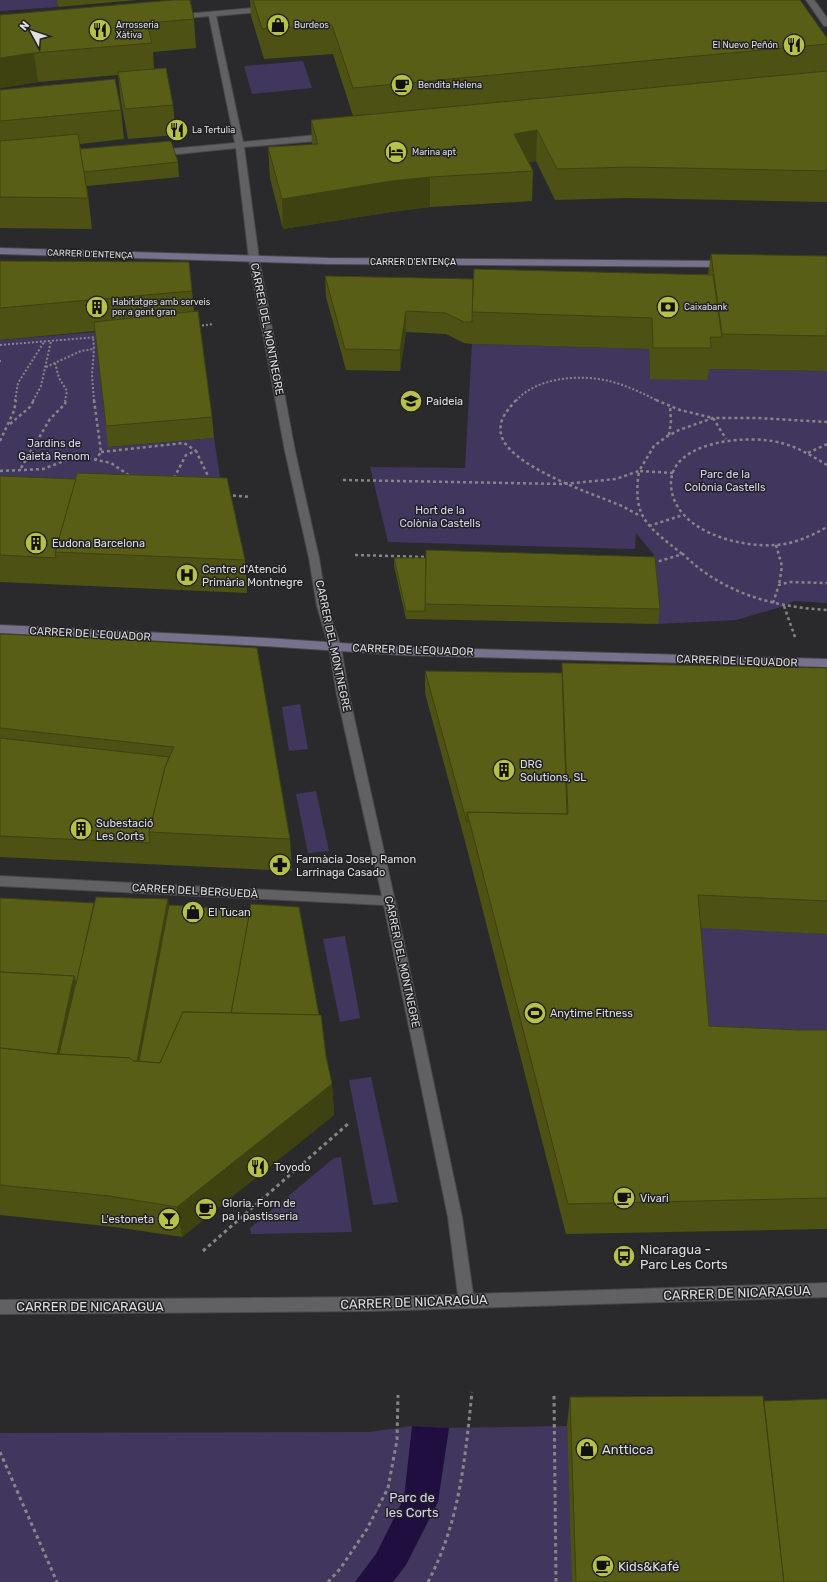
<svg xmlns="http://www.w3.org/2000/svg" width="827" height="1582" viewBox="0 0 827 1582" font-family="Rubik,sans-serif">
  <rect width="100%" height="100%" fill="#2a2a2d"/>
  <g fill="#41375e">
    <path d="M0,0H59L57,7L0,11Z"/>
    <path d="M303,61L312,88L252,94L244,66Z"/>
    <path d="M99,328C98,368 103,407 109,447L214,438L221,483L0,502V340L95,332Z"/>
    <path d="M472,344L649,349L650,379L706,369L827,371V603L794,601L784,606L736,620L658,624L654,555L636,533L635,549L388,542L370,467L465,468Z"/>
    <path d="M300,704L308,749L289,751L282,707Z"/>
    <path d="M316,791L329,851L308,853L296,794Z"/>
    <path d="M693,927L827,934V1062L704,1058Z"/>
    <path d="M345,936L360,1018L340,1022L323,939Z"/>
    <path d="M371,1077L398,1202L373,1205L349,1080Z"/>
    <path d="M341,1157L352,1232L251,1234L250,1228L334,1158Z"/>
    <path d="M412,1426L449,1428L567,1426L573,1582H0V1433L369,1432Z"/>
  </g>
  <path fill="#210e41" d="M412,1426L449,1428L438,1502L406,1565L393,1582H355L376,1554L404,1498Z"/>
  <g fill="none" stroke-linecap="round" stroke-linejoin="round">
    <g stroke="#48484a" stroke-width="2">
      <g id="street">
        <path d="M806,0H814L827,18V26H824Z"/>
        <path d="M266,7L270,9L269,11L216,16L243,142L327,134L331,137L327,140L244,147L259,259L295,451L319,558L327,606L341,647L349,695L395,901L462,1217L473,1294L827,1283V1297L372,1311L0,1314V1300L372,1297L458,1295L448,1217L384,905L0,886V876L382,896L337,695L329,647L317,606L309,558L285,451L249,259L236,148L159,156L155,153L159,150L235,143L209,16L177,19H174V15Z"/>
      </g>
    </g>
    <g stroke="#48484a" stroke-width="2">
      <g id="secondary">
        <path d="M0,248L328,258L726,261L731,264L726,267L328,264L0,254Z"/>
        <path d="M0,625L265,638L401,647L827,659V667L401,655L265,646L0,633Z"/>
      </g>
    </g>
    <g stroke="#868688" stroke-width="2" stroke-dasharray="2 2" stroke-linecap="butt">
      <path d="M198,326L213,324"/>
      <path d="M0,345L98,337"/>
      <path d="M0,360V362"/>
      <path d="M55,363L59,378L67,391L65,401"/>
      <path d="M46,367L81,351L94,349L93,337"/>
      <path d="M15,401L18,383L44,342"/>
      <path d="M33,401L41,386L51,341"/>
      <path d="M94,401L92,375L94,349"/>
      <path d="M516,401C536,377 581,374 609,381C626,385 642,393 658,401"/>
    </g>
    <g stroke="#868688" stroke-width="2.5" stroke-dasharray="3 3" stroke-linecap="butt">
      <path d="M94,400L101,452L96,459"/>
      <path d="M516,400C508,410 498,419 501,434C507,465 590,493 617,504C625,507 632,512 639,515"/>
      <path d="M656,400L680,410L713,418L726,439"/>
      <path d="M10,424L30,407L34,400"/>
      <path d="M669,435L671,421L670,406"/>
      <path d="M0,441L14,411L16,400"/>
      <path d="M101,452L184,443L196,451"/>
      <path d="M808,453L827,444"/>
      <path d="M827,465C812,456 798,447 781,443C751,434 670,440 671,484C672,530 738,548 776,545C794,544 811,536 827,527"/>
      <path d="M21,468L50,419L65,404L66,400"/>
      <path d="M0,471L43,469L69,459L87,458L111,463L130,476"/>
      <path d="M673,473L639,471C632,519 648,526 682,554"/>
      <path d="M174,478L186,455L196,451L210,480"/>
      <path d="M343,480L563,484L616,479L639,471L654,446L666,437L679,430L713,418H757L827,422"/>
      <path d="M227,495L251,497"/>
      <path d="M649,526L683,515"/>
      <path d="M776,545L782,566L779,585"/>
      <path d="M355,555L428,557"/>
      <path d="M653,563L683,554C722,593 773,607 827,610"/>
      <path d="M773,603L779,585L789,582L827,583"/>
      <path d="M784,606L795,637"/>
    </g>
    <g stroke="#868688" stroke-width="3" stroke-dasharray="3.5 3.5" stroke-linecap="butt">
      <path d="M203,1251L349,1123"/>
      <path d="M554,1396L556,1582"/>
      <path d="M0,1452L57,1582"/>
      <path d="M328,1582L340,1569L367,1529L388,1488L397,1440L398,1395"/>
      <path d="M428,1582C460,1521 465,1459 472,1392"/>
    </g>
    <use href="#street" fill="#616063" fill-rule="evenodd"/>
    <use href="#secondary" fill="#78718d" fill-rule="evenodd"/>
  </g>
  <g fill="#4d5114">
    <path d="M57,0H137L58,7Z"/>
    <path d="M250,0H800L827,38V202L628,198L555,200L536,161L529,162L533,171L532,201L430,207L391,212L283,229L270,178L268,147L312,145L311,120L353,116L333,54L264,59L251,16Z"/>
    <path d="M0,15L194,19L196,48L153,52L154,69L173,105L176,135L128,139L121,102L118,75L38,82L0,88Z"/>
    <path d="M0,90L121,110L124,139L80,144V149L178,162L179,177L87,186L92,229L0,228Z"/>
    <path d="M711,254L827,256V371L709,369L707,380L650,379L649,349L472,344L464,343L446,334L406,332L400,371L346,370L326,297L325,276L473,279L708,274Z"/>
    <path d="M0,261L192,291L194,312L212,417L214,438L108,447L95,331L0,340Z"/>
    <path d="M0,476L245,560L247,593L0,582Z"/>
    <path d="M394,558L660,609L658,624L406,619L394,566Z"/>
    <path d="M0,634L116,639L290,839L292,871L0,857Z"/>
    <path d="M562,663L827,668V934L701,928L709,1026L798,1030H827V1229L566,1234L466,845L425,693V671L562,674Z"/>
    <path d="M0,898L94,903L169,905L326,1056L332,1084L334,1115L182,1237L115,1227L0,1215Z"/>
    <path d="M570,1397L764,1401L827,1582H572L567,1426Z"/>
  </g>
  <g fill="#3e4210">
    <path d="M34,53L38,82L0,88V58Z"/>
    <path d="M537,130L536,161L512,164L514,134Z"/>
    <path d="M430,177V207L391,212L283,229L282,199L391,181Z"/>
    <path d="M406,311V332L400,371V350Z"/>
    <path d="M168,899L171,921L138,1093L135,1072Z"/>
    <path d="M74,976L76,987L66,1065L56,1060Z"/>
    <path d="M332,1084L334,1115L182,1237L177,1207Z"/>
  </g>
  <g fill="#595e17" stroke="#3e4210">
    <path d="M173,0H190L194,19L147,23L152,43L34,53L0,58V15Z"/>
    <path d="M253,0H800L827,38V44L353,88L332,25L262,29Z"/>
    <path d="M166,68L173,105L125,109L118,72Z"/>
    <path d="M827,71V171L631,167L557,169L537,130L514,134L533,171L430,177L391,181L282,199L268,147L318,144L311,120Z"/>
    <path d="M115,79L121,110L0,121V90Z"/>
    <path d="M78,134L88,198L0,197V141Z"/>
    <path d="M171,141L178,162L84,172L80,149Z"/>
    <path d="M711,254L827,256V336L722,334Z"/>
    <path d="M0,261L189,262L192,291L0,308Z"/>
    <path d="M474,269L713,275L722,337H710L711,348H653L652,318L472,312Z"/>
    <path d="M325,276L473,279L472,322H464L446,313L406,311L400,350L345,349Z"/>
    <path d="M198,311L212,417L106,426L94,322Z"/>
    <path d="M77,473L227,478L245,560L55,552Z"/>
    <path d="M0,476L76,479L55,552L56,558L0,555Z"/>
    <path d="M426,550L655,557L660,609L425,604Z"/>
    <path d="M394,558H426L425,611H406Z"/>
    <path d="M0,634L116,639L257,648L290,839L149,832L165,767L174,747L0,728Z"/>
    <path d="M562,663L827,668V901L698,895L709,1026L798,1030H827V1198L568,1204L467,812L568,814Z"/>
    <path d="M425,671L562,673L567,814L467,812V823Z"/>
    <path d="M0,738L169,757L165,767L149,832L150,843L0,836Z"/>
    <path d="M96,897L168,899L137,1061H133L130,1058L59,1054Z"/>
    <path d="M0,898L94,903L76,984L74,976L0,972Z"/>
    <path d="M251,904L299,907L319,1015L231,1013Z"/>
    <path d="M169,905L250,910L231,1013L183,1012L160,1063L139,1061Z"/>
    <path d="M0,972L74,976L57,1054L0,1048Z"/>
    <path d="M183,1012L321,1015L326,1056L332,1084L177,1207L110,1196L0,1185V1048L55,1054L130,1058L133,1061L160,1063Z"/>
    <path d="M763,1396L784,1582H576L570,1397Z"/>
    <path d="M827,1399V1582H784L764,1401Z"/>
  </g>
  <defs>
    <g id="shop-disc" transform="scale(1.15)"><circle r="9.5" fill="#b8c147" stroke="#212023"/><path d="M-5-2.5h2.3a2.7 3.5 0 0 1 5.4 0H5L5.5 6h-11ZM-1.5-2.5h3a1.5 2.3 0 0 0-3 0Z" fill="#111"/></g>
    <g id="restaurant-disc" transform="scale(1.15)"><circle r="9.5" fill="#b8c147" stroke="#212023"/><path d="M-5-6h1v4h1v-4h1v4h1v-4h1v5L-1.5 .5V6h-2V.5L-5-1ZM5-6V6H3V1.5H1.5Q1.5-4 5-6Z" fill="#111"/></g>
    <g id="cafe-disc" transform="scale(1.15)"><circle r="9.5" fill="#b8c147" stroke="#212023"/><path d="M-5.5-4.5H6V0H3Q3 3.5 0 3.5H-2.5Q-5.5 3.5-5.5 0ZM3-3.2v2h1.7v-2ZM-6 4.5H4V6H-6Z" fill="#111"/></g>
    <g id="hotel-disc" transform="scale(1.15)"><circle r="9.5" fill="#b8c147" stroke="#212023"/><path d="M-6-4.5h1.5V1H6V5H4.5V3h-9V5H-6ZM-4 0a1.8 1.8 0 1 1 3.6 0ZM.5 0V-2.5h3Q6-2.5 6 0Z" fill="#111"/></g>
    <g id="building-disc" transform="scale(1.15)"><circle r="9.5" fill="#b8c147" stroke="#212023"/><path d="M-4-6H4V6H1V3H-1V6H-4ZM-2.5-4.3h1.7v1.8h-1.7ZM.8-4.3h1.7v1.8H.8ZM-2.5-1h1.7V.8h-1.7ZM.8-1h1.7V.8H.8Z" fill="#111"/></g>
    <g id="bank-disc" transform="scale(1.15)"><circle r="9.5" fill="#b8c147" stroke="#212023"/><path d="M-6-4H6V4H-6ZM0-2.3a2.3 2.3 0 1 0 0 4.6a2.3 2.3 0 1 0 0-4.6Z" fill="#111"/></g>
    <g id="school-disc" transform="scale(1.15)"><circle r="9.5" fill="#b8c147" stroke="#212023"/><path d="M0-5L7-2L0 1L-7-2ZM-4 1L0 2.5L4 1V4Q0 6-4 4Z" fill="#111"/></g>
    <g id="hospital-disc" transform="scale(1.15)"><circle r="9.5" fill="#b8c147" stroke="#212023"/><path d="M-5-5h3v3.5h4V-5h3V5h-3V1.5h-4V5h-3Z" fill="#111"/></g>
    <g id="pharmacy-disc" transform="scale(1.15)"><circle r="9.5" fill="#b8c147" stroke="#212023"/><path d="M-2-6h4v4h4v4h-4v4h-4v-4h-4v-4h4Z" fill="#111"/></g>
    <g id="stadium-disc" transform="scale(1.15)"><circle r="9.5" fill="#b8c147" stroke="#212023"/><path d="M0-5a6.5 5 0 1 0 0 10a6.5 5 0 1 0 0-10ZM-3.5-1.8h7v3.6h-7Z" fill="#111"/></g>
    <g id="bar-disc" transform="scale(1.15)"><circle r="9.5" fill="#b8c147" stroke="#212023"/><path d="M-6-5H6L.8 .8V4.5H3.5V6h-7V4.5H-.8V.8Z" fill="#111"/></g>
    <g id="bus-disc" transform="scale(1.15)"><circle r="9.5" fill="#b8c147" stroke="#212023"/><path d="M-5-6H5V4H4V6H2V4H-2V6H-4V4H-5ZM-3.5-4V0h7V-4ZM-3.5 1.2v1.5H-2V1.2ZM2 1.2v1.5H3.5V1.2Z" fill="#111"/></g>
  </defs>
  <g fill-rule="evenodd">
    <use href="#shop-disc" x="278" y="25"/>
    <use href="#restaurant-disc" x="100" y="30"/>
    <use href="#restaurant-disc" x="794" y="45"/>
    <use href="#cafe-disc" x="402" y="85"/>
    <use href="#restaurant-disc" x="177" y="130"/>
    <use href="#hotel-disc" x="396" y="152"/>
    <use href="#building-disc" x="97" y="307"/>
    <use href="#bank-disc" x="668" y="307"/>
    <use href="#school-disc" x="411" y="401"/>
    <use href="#building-disc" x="36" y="543"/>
    <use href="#hospital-disc" x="187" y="575"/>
    <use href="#building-disc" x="504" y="770"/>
    <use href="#building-disc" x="81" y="829"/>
    <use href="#pharmacy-disc" x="280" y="865"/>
    <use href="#shop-disc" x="193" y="912"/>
    <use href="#stadium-disc" x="535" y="1013"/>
    <use href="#restaurant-disc" x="258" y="1167"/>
    <use href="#cafe-disc" x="624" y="1198"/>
    <use href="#cafe-disc" x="206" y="1209"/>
    <use href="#bar-disc" x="169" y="1219"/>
    <use href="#bus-disc" x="624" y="1256"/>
    <use href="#shop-disc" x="587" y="1449"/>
    <use href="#cafe-disc" x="603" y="1566"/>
  </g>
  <g text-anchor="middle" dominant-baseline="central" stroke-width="3" stroke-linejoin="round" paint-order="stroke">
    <g font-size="9" fill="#dfdfe0" stroke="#212023" text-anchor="start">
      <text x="116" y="25">Arrosseria<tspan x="116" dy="10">Xàtiva</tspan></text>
      <text x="294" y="25">Burdeos</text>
      <text x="778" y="45" text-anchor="end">El Nuevo Peñón</text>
      <text x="418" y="85">Bendita Helena</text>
      <text x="192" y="130">La Tertulia</text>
      <text x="412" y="152">Marina apt</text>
      <text x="112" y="302">Habitatges amb serveis<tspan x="112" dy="10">per a gent gran</tspan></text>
      <text x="684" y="307">Caixabank</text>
    </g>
    <g font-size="9" fill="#dfdfe0" stroke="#212023">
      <text transform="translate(90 254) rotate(2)">CARRER D'ENTENÇA</text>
      <text x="413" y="262">CARRER D'ENTENÇA</text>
    </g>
    <g font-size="11" fill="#dfdfe0" stroke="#212023">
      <text transform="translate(267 329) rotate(79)">CARRER DEL MONTNEGRE</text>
      <text transform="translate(90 634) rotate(3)">CARRER DE L'EQUADOR</text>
      <text transform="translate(333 646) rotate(78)">CARRER DEL MONTNEGRE</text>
      <text transform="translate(413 650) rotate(2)">CARRER DE L'EQUADOR</text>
      <text transform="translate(737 661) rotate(2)">CARRER DE L'EQUADOR</text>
      <text transform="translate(195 891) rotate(3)">CARRER DEL BERGUEDÀ</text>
      <text transform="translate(402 962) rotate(78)">CARRER DEL MONTNEGRE</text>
    </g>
    <g font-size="11" fill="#dfdfe0" stroke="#212023" text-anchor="start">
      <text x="426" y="401">Paideia</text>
      <text x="52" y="543">Eudona Barcelona</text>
      <text x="202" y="569">Centre d'Atenció<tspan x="202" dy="13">Primària Montnegre</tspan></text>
      <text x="520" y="764">DRG<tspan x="520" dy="13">Solutions, SL</tspan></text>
      <text x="96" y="823">Subestació<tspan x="96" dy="13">Les Corts</tspan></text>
      <text x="296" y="859">Farmàcia Josep Ramon<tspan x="296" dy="13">Larrinaga Casado</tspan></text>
      <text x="208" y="912">El Tucan</text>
      <text x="550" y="1013">Anytime Fitness</text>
      <text x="274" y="1167">Toyodo</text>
      <text x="640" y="1198">Vivari</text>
      <text x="222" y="1203">Gloria. Forn de<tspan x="222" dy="13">pa i pastisseria</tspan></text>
      <text x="154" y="1219" text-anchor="end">L'estoneta</text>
    </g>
    <g font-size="11" fill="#dad3f6" stroke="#212023">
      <text x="54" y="443">Jardins de<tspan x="54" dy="13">Gaietà Renom</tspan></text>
      <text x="725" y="474">Parc de la<tspan x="725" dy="13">Colònia Castells</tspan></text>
      <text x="440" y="510">Hort de la<tspan x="440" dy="13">Colònia Castells</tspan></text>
    </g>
    <g font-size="13" fill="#dfdfe0" stroke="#212023" text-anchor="start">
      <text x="640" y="1249">Nicaragua -<tspan x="640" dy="15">Parc Les Corts</tspan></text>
      <text x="602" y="1449">Antticca</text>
      <text x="618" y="1566">Kids&amp;Kafé</text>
    </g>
    <g font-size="13" fill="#dfdfe0" stroke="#212023">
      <text transform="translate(737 1293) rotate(-2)">CARRER DE NICARAGUA</text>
      <text transform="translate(414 1302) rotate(-2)">CARRER DE NICARAGUA</text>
      <text x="90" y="1306">CARRER DE NICARAGUA</text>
    </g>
    <g font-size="13" fill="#dad3f6" stroke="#212023">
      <text x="412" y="1497">Parc de<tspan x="412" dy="15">les Corts</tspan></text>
    </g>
  </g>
  <g transform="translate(32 32) rotate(310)" stroke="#212023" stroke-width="3" paint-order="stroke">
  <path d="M0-3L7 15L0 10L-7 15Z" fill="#dfdfe0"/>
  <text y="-6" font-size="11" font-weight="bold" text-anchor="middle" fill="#dfdfe0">N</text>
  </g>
</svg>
